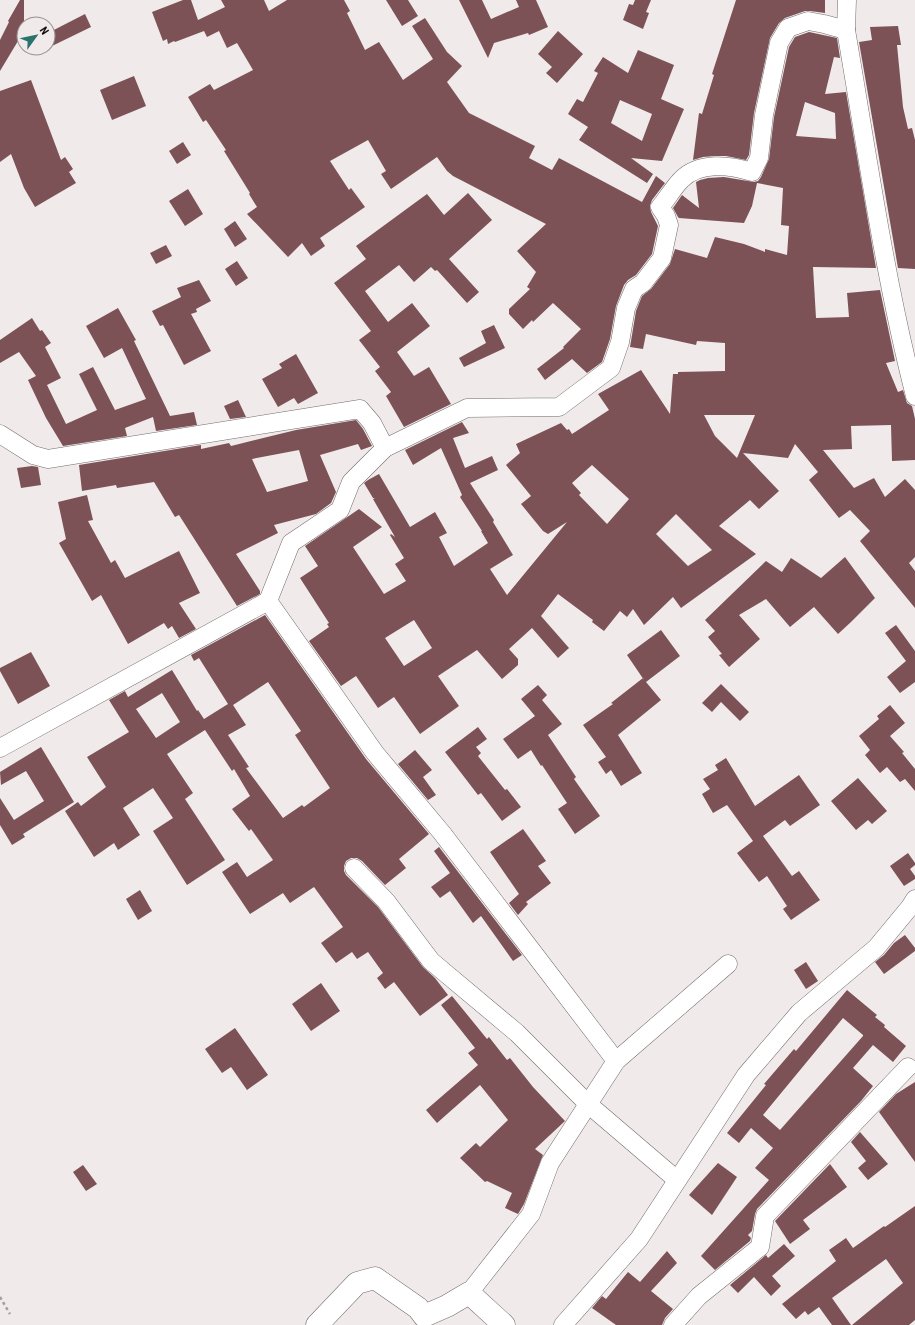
<svg xmlns="http://www.w3.org/2000/svg" width="915" height="1325" viewBox="0 0 915 1325" font-family="'Roboto Condensed',sans-serif">
  <rect width="100%" height="100%" fill="#f1eaea"/>
  <g fill="#7c5257" fill-rule="evenodd">
    <path d="M20,0H24V31L0,71V40L9,22L8,21Z"/>
    <path d="M183,0H191L198,20L225,7L221,0H264L269,11L287,0H344L350,11L347,13L365,50L379,42L403,80L433,59L412,26L425,18L447,52L462,66L447,82L469,113L535,146L529,158L552,170L559,158L642,202L656,176L665,183L652,200L650,206L651,212L658,226L652,254L636,275L628,280L624,285L616,306L610,339L602,362L587,373L572,359L545,380L537,369L564,348L563,347L581,329L553,303L533,322L532,320L523,329L509,314V309L530,289L527,287L536,272L517,251L546,224L453,176L447,171L437,157L391,189L381,174L386,171L368,140L330,161L349,190L351,188L365,207L320,238L325,246L311,256L302,243L288,257L247,214L257,207L249,194L250,193L224,151L226,150L206,120L203,122L188,97L210,84L214,90L253,70L237,43L227,48L219,31L207,37L204,31L175,42L174,41L168,44L167,39L163,41L152,12Z"/>
    <path d="M386,0H408L418,16L402,26Z"/>
    <path d="M459,0H482L491,19L519,7L516,0H536L548,27L529,35L528,33L494,43L488,58Z"/>
    <path d="M635,0H651L646,12L649,13L643,29L623,20L629,4L633,5Z"/>
    <path d="M736,0H825V13L810,11H805L785,18L779,23L770,38L754,113L749,155L746,160L726,156H715L703,157L693,160L699,113L702,114L714,75L712,74Z"/>
    <path d="M85,14L91,27L52,46L48,38V33Z"/>
    <path d="M898,26L901,45H897L903,107L908,129L912,128L915,140V269L898,268L859,42L872,40L870,27Z"/>
    <path d="M558,31L583,54L557,83L546,73L552,67L538,54Z"/>
    <path d="M809,32L837,38L840,58L834,57L825,94L846,92L876,268L813,267L816,318L849,317L847,293L880,290L895,361L886,363L898,392L903,390L907,403L912,406L915,419V460L892,461L891,425L851,426L852,449L823,450L854,488L874,478L885,497L905,479L915,490V557L909,563L915,571V608L860,541L870,531L850,510L839,518L809,480L818,472L795,444L788,458L743,453L779,491L759,509L750,500L719,526L756,554L681,608L673,597L644,625L633,609L627,617L620,611L604,631L592,622L593,620L558,594L541,616L569,648L558,658L532,628L509,649L518,659V665L502,679L477,650L438,676L459,706L420,734L394,697L378,708L356,676L341,686L309,641L329,627L327,624L329,623L300,578L318,566L305,546L359,509L382,527L353,547L384,594L406,581L395,564L404,558L390,535L391,534L395,537L373,499L375,498H373L364,483L368,480L379,474L410,527L435,512L447,533L439,537L454,566L488,543L481,531H482L460,497L462,495L441,448L413,465L405,450L462,422L469,433L453,438L465,468L492,456L498,470L470,483L494,520L493,522L513,555L490,569L507,595L567,522L548,534L543,531L521,504L531,496L506,465L520,453L516,444L561,423L567,430L569,429L572,434L609,410L598,394L641,370L670,414L673,374H678V372L725,371V343L697,341L696,345L646,334L643,349L630,347L636,311L642,296L651,289L670,264L675,249L707,258L715,237L744,244L765,252V249L787,255L789,226L781,225L783,188L757,183L752,206L744,223L679,218L678,217L673,208L682,195L699,208L696,182L700,180L708,178L724,177L754,182L758,181L761,177L769,159L774,117L789,47L795,37ZM805,102L835,113L836,139L796,136ZM704,415H755L737,458L715,436ZM592,465L629,499L607,524L579,495L581,493L572,483ZM676,514L712,550L688,566L656,534ZM414,620L432,648L404,666L385,638Z"/>
    <path d="M638,50L674,65L661,99L684,109L662,161L631,158L653,174L647,183L579,140L588,127L568,114L577,99L583,102L598,73L594,71L603,57L628,73ZM620,100L652,114L642,141L611,123Z"/>
    <path d="M134,76L146,106L112,120L100,90Z"/>
    <path d="M31,80L61,160L65,157L73,169L69,172L76,183L35,207L24,188L11,154L0,162V91Z"/>
    <path d="M183,142L191,155L177,164L169,151Z"/>
    <path d="M188,189L203,214L185,226L169,201Z"/>
    <path d="M468,193L492,220L449,259L479,292L467,303L437,270L435,271L431,267L414,282L399,265L365,291L388,322L412,303L430,326L397,352L414,376L429,367L451,404L404,427L386,396L391,392L375,371L380,367L359,340L371,331L334,283L366,259L356,246L427,194L444,215Z"/>
    <path d="M235,221L247,239L235,247L224,229Z"/>
    <path d="M166,245L172,256L156,264L150,253Z"/>
    <path d="M237,261L248,278L236,286L225,269Z"/>
    <path d="M199,280L211,301L196,309L197,312L191,314L211,351L184,365L163,325L160,326L152,311L181,297L177,288Z"/>
    <path d="M118,308L136,340L134,341L170,416L194,412L197,425L156,431L153,417L125,428L127,436L63,446L46,418L28,380L36,376L19,352L0,363V340L32,318L40,331L42,330L51,343L45,347L61,378L47,385L66,424L97,410L79,374L93,367L115,410L146,399L122,348L104,358L86,326Z"/>
    <path d="M494,325L505,348L464,367L459,358L486,343L481,331Z"/>
    <path d="M296,354L318,393L298,404L294,398L278,407L262,379L282,368L279,364Z"/>
    <path d="M238,400L246,417L230,419L224,406Z"/>
    <path d="M356,420L363,429L372,446L361,450L358,444L320,455L336,492L331,503L316,514L274,525L278,533L236,554L260,591V594L237,606L179,515L175,517L154,482L117,488L116,485L82,491L79,465L201,445V449L229,443L231,446L296,430ZM299,450L308,481L267,492L252,459Z"/>
    <path d="M32,466L38,467L41,485L21,488L17,468Z"/>
    <path d="M87,495L93,520L88,521L111,563L115,560L125,578L179,551L200,593L179,603L196,629L179,638L172,626L168,629L164,623L128,644L101,595L92,601L59,543L66,539L58,502Z"/>
    <path d="M845,557L875,598L851,622L838,634L814,607L790,627L766,599L739,615L760,639L729,667L719,655L722,654L708,637L715,631L705,620L766,561L782,572L791,558L821,578Z"/>
    <path d="M265,615L366,759L429,834L399,859L406,868L385,885L362,861L357,858H351L346,861L344,866V871L346,875L378,907L423,967L435,978L448,995L420,1016L394,982L385,989L377,978L383,973L368,952L357,959L352,952L336,963L321,943L343,927L314,887L290,903L283,893L250,914L222,872L237,862L247,877L273,860L251,829L249,831L232,809L250,796L234,769L232,771L205,730L167,754L193,793L185,799L225,860L187,885L153,831L173,818L153,788L123,808L140,835L118,850L114,843L94,857L65,811L78,802L81,806L106,787L87,757L129,732L109,700L125,691L128,697L172,670L197,711L198,710L204,719L228,704L199,658L194,661L191,655ZM268,682L301,731L295,735L330,788L304,807L302,805L283,818L246,768L249,767L228,735L246,725L233,705ZM162,693L180,722L156,738L136,709Z"/>
    <path d="M896,625L915,651V682L900,693L887,677L906,661L885,633Z"/>
    <path d="M661,630L680,656L646,682L661,700L618,735L642,773L621,786L611,770L606,774L598,762L606,757L583,725L613,704L611,703L643,678L644,680L627,655Z"/>
    <path d="M31,652L50,686L18,704L0,671V668Z"/>
    <path d="M721,684L749,712L740,721L721,702L712,712L702,703Z"/>
    <path d="M538,685L547,695L542,700L562,724L548,735L576,777L574,779L600,816L575,834L558,809L567,803L542,765L541,766L531,750L518,759L503,739L535,716L521,699Z"/>
    <path d="M890,705L905,723L890,736L904,752L902,753L915,769V791L905,779L900,782L887,767L880,773L865,755L870,750L859,736L879,719L877,716Z"/>
    <path d="M478,727L487,739L476,747L481,753L478,756L505,790L507,789L521,807L502,821L481,793L478,795L445,752Z"/>
    <path d="M41,747L74,802L23,834L25,837L12,845L0,825V798L14,820L44,801L26,771L1,785L0,772Z"/>
    <path d="M415,750L432,770L423,777L436,795L428,800L398,764Z"/>
    <path d="M726,758L755,806L799,775L820,805L790,826L785,820L763,836L792,876L799,871L820,900L791,920L783,909L787,906L767,876L759,882L737,853L753,841L727,805L713,813L702,794L710,789L703,779L718,770L715,765Z"/>
    <path d="M858,778L887,811L872,824L868,820L856,830L831,801Z"/>
    <path d="M523,829L546,861L538,866L551,883L526,902L528,904L518,915L509,903L519,894L490,852Z"/>
    <path d="M439,847L522,955L513,961L481,916L473,923L450,891L440,898L431,887L450,873L434,851Z"/>
    <path d="M908,853L915,863V865L910,869L915,876V879L904,886L890,866Z"/>
    <path d="M140,890L152,911L138,920L126,899Z"/>
    <path d="M905,935L915,948V951L884,974L875,962L884,955L894,943Z"/>
    <path d="M806,962L818,981L806,989L794,970Z"/>
    <path d="M321,983L340,1011L311,1031L292,1004Z"/>
    <path d="M847,990L877,1015L875,1017L885,1025L884,1027L906,1046L893,1062L873,1045L853,1068L873,1086L861,1101L757,1209L755,1214L752,1231L748,1235L751,1238L750,1241L715,1270L701,1256L769,1180L755,1168L773,1148L751,1128L739,1143L727,1133L766,1085L764,1084L794,1049L796,1051ZM843,1018L863,1035V1036L780,1130L763,1115Z"/>
    <path d="M452,996L487,1039L489,1037L507,1060L510,1058L533,1087L565,1121L535,1149L543,1155L524,1204L518,1214L505,1208L512,1193L487,1181L485,1182L460,1158L476,1143L480,1147L508,1120L480,1085L437,1123L426,1110L478,1065L468,1053L475,1048L441,1005Z"/>
    <path d="M235,1028L268,1075L247,1090L231,1067L222,1073L205,1049Z"/>
    <path d="M915,1082V1162L879,1112L896,1094Z"/>
    <path d="M860,1132L888,1164L868,1180L858,1168L866,1161L851,1142Z"/>
    <path d="M718,1163L737,1177L712,1215L689,1195Z"/>
    <path d="M830,1164L847,1187L803,1220L810,1229L790,1244L775,1221Z"/>
    <path d="M83,1165L97,1184L86,1191L73,1172Z"/>
    <path d="M915,1206V1320L909,1325H852L903,1283L886,1259L832,1298L851,1325H832L819,1307L808,1315L805,1311L796,1319L782,1304L836,1261L829,1250L846,1238L853,1248L884,1226L885,1227Z"/>
    <path d="M784,1244L795,1256L772,1276L781,1286L771,1296L754,1277L738,1293L730,1285L766,1255L768,1258Z"/>
    <path d="M667,1251L677,1263L651,1291L673,1309L665,1318L662,1325H616L592,1308L602,1296L606,1299L628,1272L640,1282Z"/>
  </g>
  <g fill="none" stroke-linecap="round" stroke-linejoin="round">
    <g stroke="#736d6d" stroke-width="19">
      <g id="street">
        <path d="M847,0L846,30C867,152 884,275 915,396"/>
        <path d="M0,434L33,455L48,459L360,409L372,423L385,448"/>
        <path d="M268,601L375,753L442,833L616,1061"/>
        <path d="M0,748L268,601L291,543L340,510L351,482L385,448L467,408L559,407L611,368L620,342L626,308L634,289L643,283L662,258L669,225L666,216L660,207C667,199 673,188 681,180C699,161 730,165 752,172L759,158L764,115L779,43L788,28L808,21L824,24L846,30"/>
        <path d="M354,868L386,901L431,961L517,1033L588,1104L677,1180"/>
        <path d="M469,1293L531,1214L550,1163L616,1061L728,964"/>
        <path d="M563,1325L639,1239L746,1075L799,1013L876,948L910,907L915,899"/>
        <path d="M673,1325L699,1296L760,1247L765,1216L908,1067"/>
      </g>
    </g>
    <g stroke="#736d6d" stroke-width="23">
      <path id="secondary" d="M317,1325L357,1283L375,1278L418,1308L424,1316L447,1306L469,1293L504,1325"/>
    </g>
    <path stroke="#a49e9e" stroke-width="2.5" stroke-dasharray="3 3" stroke-linecap="butt" d="M0,1297L10,1314"/>
    <use href="#street" stroke="#fff" stroke-width="18"/>
    <use href="#secondary" stroke="#fff" stroke-width="22"/>
  </g>
  <g transform="translate(36 36) rotate(57)"><circle r="19" fill="#f1eaea" stroke="#969191"/>
  <path d="M0-3L7 15L0 10L-7 15Z" fill="#2a736d"/>
  <text y="-6" font-size="11" font-weight="bold" text-anchor="middle" fill="#0e0c0c">N</text>
  </g>
</svg>
